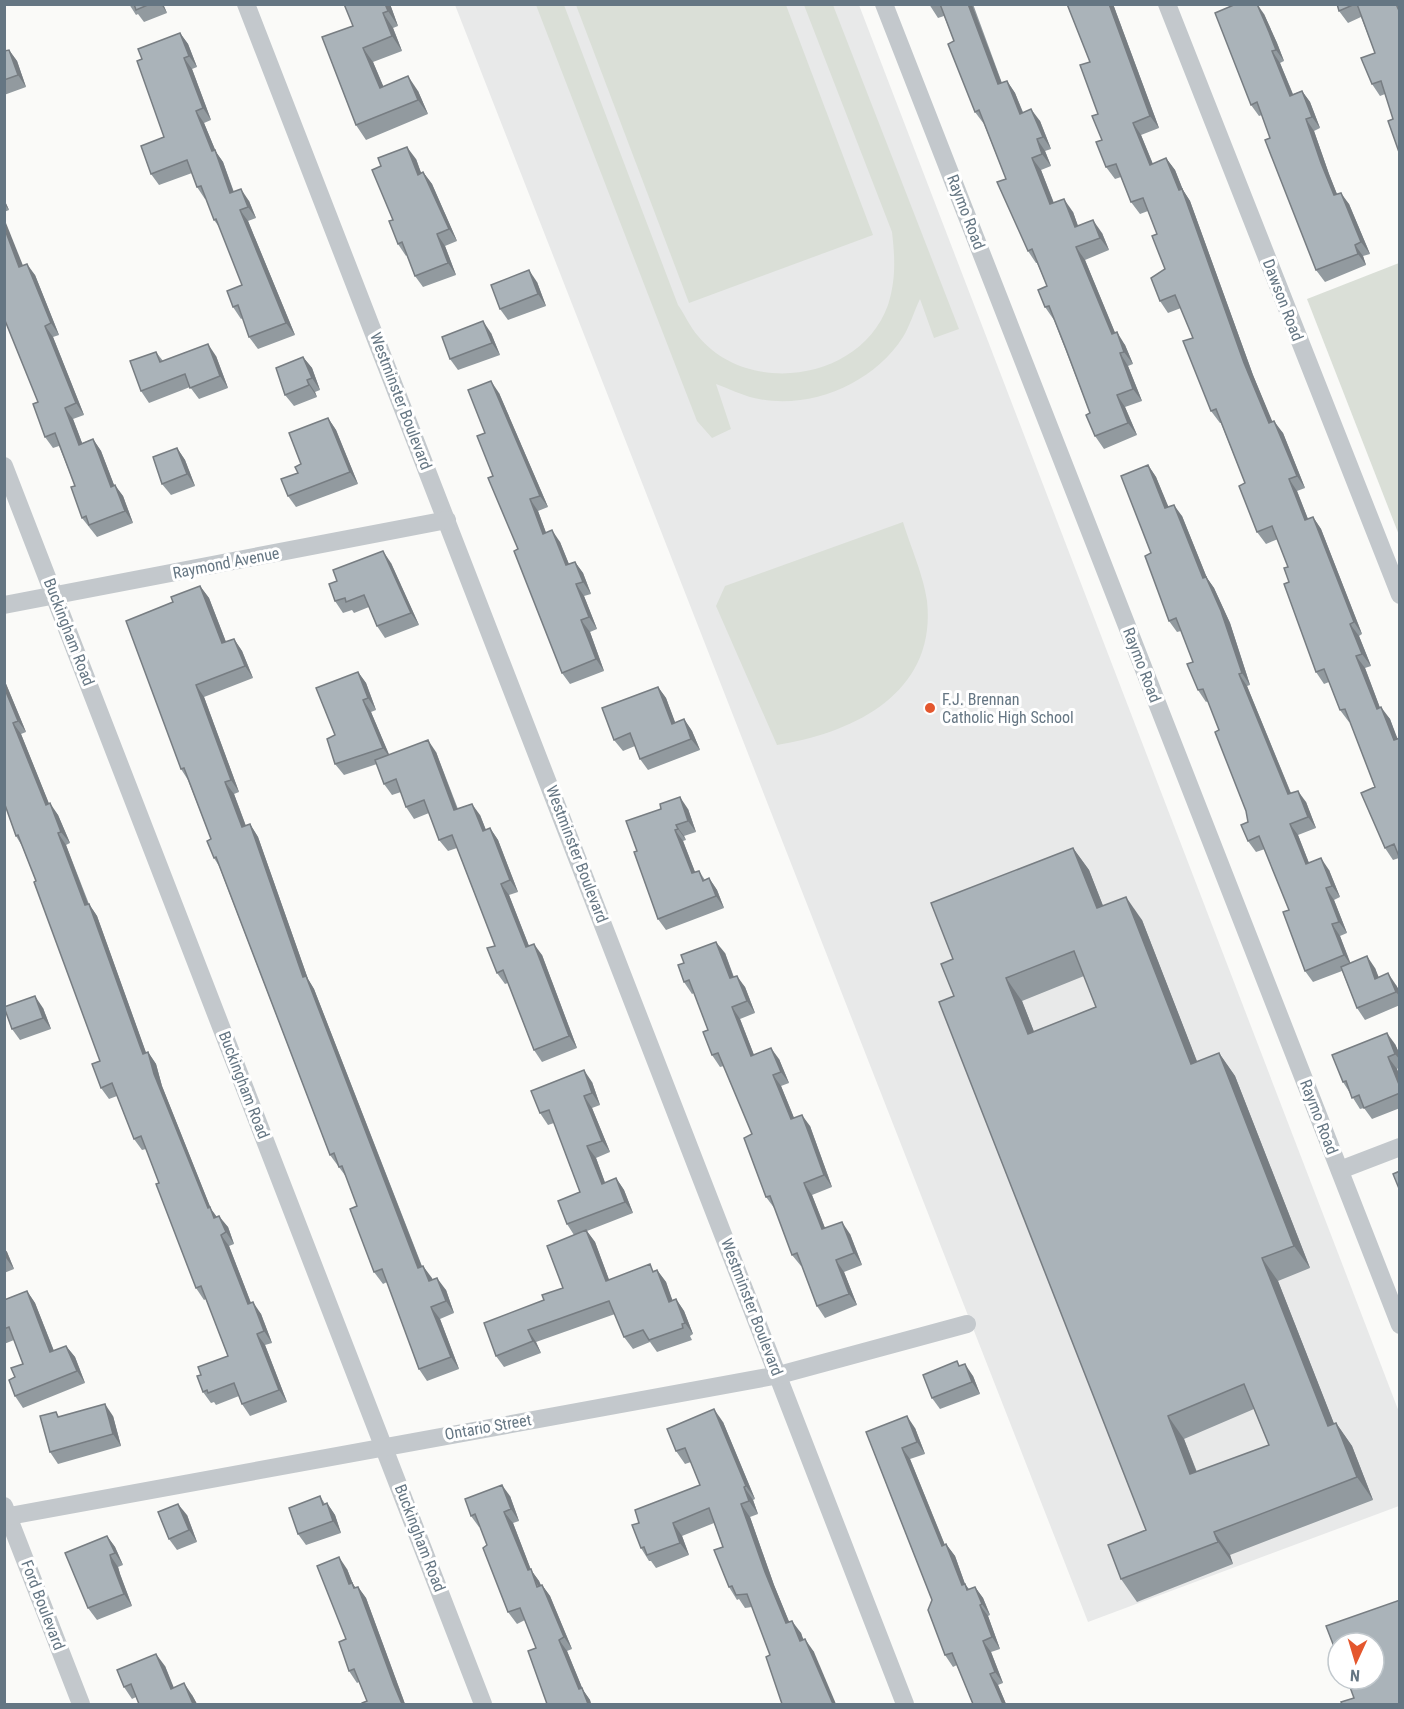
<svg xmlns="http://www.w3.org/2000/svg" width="1404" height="1709" viewBox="0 0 1404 1709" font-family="'Roboto Condensed',sans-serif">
  <rect width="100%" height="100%" fill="#fafaf8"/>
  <path fill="#e8e9e9" d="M455,5H859L1399,1412V1506L1088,1622Z"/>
  <g fill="#dadfd7">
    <path d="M536,5H564L678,305C685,315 690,327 698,336C748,397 861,381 888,305C896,280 895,258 892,232L804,5H833L959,329L934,338L920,299C914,311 910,326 903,337C873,384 809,411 754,398C741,395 728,388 716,384L731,429L712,438L697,421Z"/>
    <path d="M576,5H786L873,235L689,303Z"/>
    <path d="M1399,263V535L1307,299Z"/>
    <path d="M903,522C910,545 924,577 927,601C937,693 854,733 777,745L716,606L725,586Z"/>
  </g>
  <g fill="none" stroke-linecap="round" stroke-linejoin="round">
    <g stroke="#c3c8cc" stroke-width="18">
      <path d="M246,4L905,1704"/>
      <path d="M884,4L1400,1325"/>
      <path d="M1167,4L1400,595"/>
      <path d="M4,466L483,1704"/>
      <path d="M4,605L447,520"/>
      <path d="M1340,1170L1400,1147"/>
      <path d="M4,1506L81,1704"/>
      <path d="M4,1517L779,1375L967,1324"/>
    </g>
  </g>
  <g fill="#929a9f" fill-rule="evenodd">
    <path d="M129,4H167L164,6L167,13L144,22L138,14L136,15Z"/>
    <path d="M344,4H390L398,26L393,28L402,51L373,62L383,86L418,91L428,114L366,140L356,125L353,26Z"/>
    <path d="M929,4H973L1002,83L1007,81L1015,93L1023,112L1040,121L1051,149L1045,151L1051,166L1041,170L1054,203L1073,212L1078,226L1102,233L1109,250L1085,260L1115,333L1125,345L1133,364L1128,366L1142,401L1125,407L1137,435L1104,449L1095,436L1090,413L1054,320L1045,307L1047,286L1037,263H1036L1028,251L1006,179L984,124L975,112L954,41L944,16L938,18Z"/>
    <path d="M1067,4H1113L1159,128L1141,135L1153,164L1166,158L1175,170L1183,190L1190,201L1253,375L1272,422L1283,433L1305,488L1297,491L1308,519L1313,517L1321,529L1362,634L1359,636L1371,666L1365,668L1380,708L1390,719L1397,739L1399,858L1393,860L1385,848L1375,787L1350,722H1349L1340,710L1329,682L1324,684L1316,672L1289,582L1288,567L1278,539L1266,544L1257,532L1245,483L1221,423H1220L1211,411L1193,338L1181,308L1168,313L1160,301L1165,269L1157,234L1148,211L1140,214L1131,202L1121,177L1115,179L1106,167L1090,62Z"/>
    <path d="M1337,4H1400L1393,119L1385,94L1380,96L1372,84L1375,53L1361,17L1348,23L1339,11Z"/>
    <path d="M1264,14L1277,43L1284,61L1280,63L1293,94L1302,91L1310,102L1320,128L1314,131L1329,174L1337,194L1349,204L1370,254L1363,256L1366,265L1325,282L1316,270L1262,115L1259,116L1251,105Z"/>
    <path d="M180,33L188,44L197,67L192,69L211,120L204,123L216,152L223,162L234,192L249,201L256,218L248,221L295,335L258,349L249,337L243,318L241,319L233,307L242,285L220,228L214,220L206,198L205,199L197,187L192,173L159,185L151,174L164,137L142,59Z"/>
    <path d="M9,50L17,61L26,87L4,95V51Z"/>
    <path d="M416,159L421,173L423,172L432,184L457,241L445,246L456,275L423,287L415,276L407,255L406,256L398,244L393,220Z"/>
    <path d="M4,199L9,210L4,212Z"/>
    <path d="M23,266L35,275L59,335L53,337L84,415L73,419L82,443L93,439L101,451L114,485L123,496L133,523L97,537L82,518L75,486L59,446L53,448L45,437L38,402Z"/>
    <path d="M537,282L546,306L508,320L500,309Z"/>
    <path d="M491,333L500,355L458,370L450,359Z"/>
    <path d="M156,352L163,361L216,356L228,388L199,399L190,387L149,403L141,391Z"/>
    <path d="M303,357L312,368L320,390L315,392L317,397L294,406L285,395Z"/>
    <path d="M499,393L548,507L538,511L546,533L560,542L569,564L575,562L583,573L591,594L584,596L597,629L590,632L604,671L570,684L562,673L493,476L485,433Z"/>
    <path d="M328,418L336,430L358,484L296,507L288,496L301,464Z"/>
    <path d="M177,448L185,460L195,486L171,495L162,484Z"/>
    <path d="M1148,465L1156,477L1168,507L1182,516L1207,578L1214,588L1230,623L1250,685L1247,686L1291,793L1306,802L1316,828L1298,835L1309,863L1329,870L1340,897L1334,900L1347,933L1340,936L1350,963L1375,968L1378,977L1396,985L1400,992V1005L1365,1020L1357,1008L1342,971L1313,982L1305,971L1289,910L1265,849L1256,852L1248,841V822L1246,811L1219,730L1208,701L1206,702L1198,690L1193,662L1181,631L1177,632L1169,621L1151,553Z"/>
    <path d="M391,563L419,625L385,638L377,626L369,607L354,613L352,610L343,613L335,601Z"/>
    <path d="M200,586L209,598L226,642L234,639L242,651L253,678L204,697L239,792L234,794L246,826L250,824L258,837L308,979L314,989L422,1266H423L432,1280L446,1290L454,1313L440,1319L459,1369L427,1381L419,1369L387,1282L383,1284L374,1272L357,1206L347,1178L330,1155L219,866L214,858L211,839L188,780L181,769L173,602Z"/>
    <path d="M358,672L366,683L376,710L371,712L389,755L436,752L458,809L480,815L486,830L490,828L498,840L518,892L509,895L529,946L542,955L577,1048L542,1062L534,1050L508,983L505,984L497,973L495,946L457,848L448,851L439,840L429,813L414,819L406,807L401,792L392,795L384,784L377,764L344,775L335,764V735Z"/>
    <path d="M4,679L26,732L21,734L49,804L58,815L70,843L66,845L89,904L97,916L146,1053L148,1052L156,1064L162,1086L211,1209L217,1217L228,1227L234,1244L229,1246L251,1303L261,1314L272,1343L265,1345L287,1402L250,1416L242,1404L239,1396L216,1405L214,1402L211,1403L203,1392L201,1375L228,1356L206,1299L204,1300L196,1288L159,1183L146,1149L142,1150L134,1139L117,1096L109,1099L101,1088L100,1061L36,881L22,846L16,836L4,802Z"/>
    <path d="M658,687L666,698L675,723L684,719L692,731L700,750L648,770L640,759L635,746L623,751L614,740Z"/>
    <path d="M688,809L696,832L684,836L686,840L683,841L695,872L699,871L705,880L709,878L717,890L724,908L666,930L658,919L637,851Z"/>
    <path d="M1073,848L1089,870L1103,906L1142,920L1197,1062L1219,1053L1235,1076L1310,1268L1278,1281L1334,1424L1336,1423L1352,1446L1373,1500L1230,1555L1233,1564L1137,1602L1121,1579L1146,1530L954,996L953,959ZM1084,976L1096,1007L1034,1032L1022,1001ZM1254,1409L1269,1445L1197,1472L1184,1439Z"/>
    <path d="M725,953L734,977L745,987L755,1013L740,1019L754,1055L779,1059L789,1083L781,1086L794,1118L810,1126L819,1151L832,1187L812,1195L825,1228L850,1234L862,1265L844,1272L857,1305L825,1318L817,1306L802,1266H801L792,1255L775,1209L766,1197L752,1134L724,1066L720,1067L712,1055L708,1030L694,993L692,994L684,982Z"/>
    <path d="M43,1008L51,1029L20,1040L12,1029Z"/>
    <path d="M1395,1044L1400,1055V1067L1397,1069L1400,1077V1108L1372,1119L1364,1108L1360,1109L1343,1082Z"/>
    <path d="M592,1082L600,1105L592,1108L610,1152L596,1158L605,1183L616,1178L624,1190L633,1213L587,1231L595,1242L609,1280L657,1270L666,1282L672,1300L676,1299L684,1311L693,1334L690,1336L692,1340L657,1352L650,1342L633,1349L624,1337L615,1314L536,1342L541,1353L504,1367L496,1356L544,1300L563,1288L574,1235L567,1224L580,1192L554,1123L548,1125L540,1113Z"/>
    <path d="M4,1248L7,1252L14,1269L4,1273Z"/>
    <path d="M27,1291L35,1303L54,1351L66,1346L75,1357L85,1383L23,1408L15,1396V1377L23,1364L14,1340L4,1344V1300Z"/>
    <path d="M960,1366L973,1376L980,1394L940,1409L932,1398Z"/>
    <path d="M56,1412L59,1417L113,1416L121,1446L58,1464L50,1452Z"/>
    <path d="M723,1422L755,1499L753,1500L758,1514L750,1517L774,1585L789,1622L801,1633L803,1640L814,1652L770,1655L752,1607L745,1608L739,1599L737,1600L729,1587L723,1547L714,1523L682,1536L689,1555L656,1568L651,1561H649L641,1548L639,1523L700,1485L691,1462L685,1464L676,1451Z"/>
    <path d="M915,1428L925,1454L910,1459L945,1545L946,1544L955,1556L965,1584L969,1589L975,1587L983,1598L990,1615L988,1616L1000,1649L991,1652L1003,1683L998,1685L1006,1704H973L957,1665L953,1667L945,1655L932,1600L866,1432Z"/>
    <path d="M320,1496L325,1504L327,1503L335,1515L341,1533L306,1545L298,1534Z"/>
    <path d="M510,1496L519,1521L513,1523L531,1570L539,1581L541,1585H542L550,1596L572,1649L567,1651L583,1690L590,1700L591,1704H547L536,1648L525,1620L517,1624L508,1612L487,1545L480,1527H479L471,1516Z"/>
    <path d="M187,1515L197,1542L177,1550L169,1539Z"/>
    <path d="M107,1536L115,1547L123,1565L118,1567L120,1574L132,1606L97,1620L88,1608Z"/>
    <path d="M347,1569L353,1584L355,1588L358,1587L366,1598L405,1704H362L367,1701L359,1682L357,1683L349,1671L346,1639Z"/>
    <path d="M165,1666L173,1687L192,1695L197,1704H139L136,1697L132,1699L124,1687Z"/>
  </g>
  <g fill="#777d82">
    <path d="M161,4H163L167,13Z"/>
    <path d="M385,4H390L398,26L388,11Z"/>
    <path d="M968,4L972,5L1007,97L998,84Z"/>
    <path d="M1109,4H1113L1159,128L1150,116Z"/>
    <path d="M1257,4L1264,14L1277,43L1284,61L1276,50Z"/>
    <path d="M383,13L393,28L402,51L392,36Z"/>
    <path d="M180,33L188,44L197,67L189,56Z"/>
    <path d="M363,48L373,62L390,102L380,88Z"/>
    <path d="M9,50L17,61L26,87L18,75Z"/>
    <path d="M1272,51L1280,63L1298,107L1290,96Z"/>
    <path d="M184,58L192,69L211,120L203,108Z"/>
    <path d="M408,76L418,91L428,114L418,100Z"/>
    <path d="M1007,81L1015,93L1028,126L1020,114Z"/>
    <path d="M1302,91L1310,102L1320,128L1312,117Z"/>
    <path d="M1031,109L1040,121L1051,149L1043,137Z"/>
    <path d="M196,111L204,123L216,152L223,162L238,205L230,193Z"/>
    <path d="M1306,119L1314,131L1329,174L1342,207L1334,195L1321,163Z"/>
    <path d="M1133,123L1141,135L1158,177L1150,165Z"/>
    <path d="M1037,139L1045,151L1051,166L1042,154Z"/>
    <path d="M407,147L416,159L426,186L418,175Z"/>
    <path d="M1032,158L1041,170L1059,217L1050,204Z"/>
    <path d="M1166,158L1175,170L1183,190L1190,201L1253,375L1278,435L1269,423L1244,363Z"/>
    <path d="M423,172L432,184L457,241L449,229Z"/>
    <path d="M241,189L249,201L256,218L248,207Z"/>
    <path d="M1341,193L1349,204L1370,254L1361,242Z"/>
    <path d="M4,199L9,210L4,204Z"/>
    <path d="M1064,199L1073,212L1083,240L1075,227Z"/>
    <path d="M240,210L248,221L295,335L286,323Z"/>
    <path d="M4,218L28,278L19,267L4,227Z"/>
    <path d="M1093,220L1102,233L1109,250L1100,238Z"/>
    <path d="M437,234L445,246L456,275L448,263Z"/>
    <path d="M1355,245L1363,256L1366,265L1358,254Z"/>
    <path d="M1076,247L1085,260L1121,347L1112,334Z"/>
    <path d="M27,264L35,275L59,335L51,323Z"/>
    <path d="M529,270L537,282L546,306L538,294Z"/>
    <path d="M483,321L491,333L500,355L492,343Z"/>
    <path d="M45,326L53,337L84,415L76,403Z"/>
    <path d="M1117,332L1125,345L1133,364L1124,352Z"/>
    <path d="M208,344L216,356L228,388L220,376Z"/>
    <path d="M1120,353L1128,366L1142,401L1133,389Z"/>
    <path d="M303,357L312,368L320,390L312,378Z"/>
    <path d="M307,380L315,392L317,397L309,385Z"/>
    <path d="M491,381L499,393L548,507L540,496Z"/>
    <path d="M1117,395L1125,407L1137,435L1128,423Z"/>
    <path d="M65,408L73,419L87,456L79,445Z"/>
    <path d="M328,418L336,430L358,484L350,472Z"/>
    <path d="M1274,421L1283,433L1305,488L1297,476Z"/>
    <path d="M93,439L101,451L119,498L111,487Z"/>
    <path d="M177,448L185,460L195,486L187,474Z"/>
    <path d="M1148,465L1156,477L1174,520L1165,508Z"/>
    <path d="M1289,479L1297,491L1313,532L1305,520Z"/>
    <path d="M115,485L123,496L133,523L125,511Z"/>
    <path d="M530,499L538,511L551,546L543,534Z"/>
    <path d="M1174,505L1182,516L1207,578L1214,588L1230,623L1250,685L1242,673Z"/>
    <path d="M1313,517L1321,529L1362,634L1354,622Z"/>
    <path d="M552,530L560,542L574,577L566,565Z"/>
    <path d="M383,551L391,563L419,625L411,613Z"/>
    <path d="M575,562L583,573L591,594L583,582Z"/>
    <path d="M576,584L584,596L597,629L589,617Z"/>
    <path d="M200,586L209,598L231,655L222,643Z"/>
    <path d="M581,620L590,632L604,671L596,659Z"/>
    <path d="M1350,624L1359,636L1371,666L1362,654Z"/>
    <path d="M234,639L242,651L253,678L245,666Z"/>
    <path d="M1356,656L1365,668L1385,721L1377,709Z"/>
    <path d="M358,672L366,683L376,710L368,698Z"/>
    <path d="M1239,674L1247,686L1296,806L1288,794Z"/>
    <path d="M4,679L26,732L18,721L4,687Z"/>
    <path d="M196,685L204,697L239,792L231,780Z"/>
    <path d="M658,687L666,698L680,735L672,724Z"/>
    <path d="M363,700L371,712L391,759L383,748Z"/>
    <path d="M1381,707L1390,719L1400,745L1394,740Z"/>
    <path d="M684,719L692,731L700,750L691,739Z"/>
    <path d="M13,723L21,734L54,816L46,805Z"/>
    <path d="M428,740L436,752L462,822L454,810Z"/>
    <path d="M225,782L234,794L251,840L242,827Z"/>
    <path d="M1298,791L1306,802L1316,828L1308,817Z"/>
    <path d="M680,797L688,809L696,832L688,821Z"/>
    <path d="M50,803L58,815L70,843L61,832Z"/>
    <path d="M472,804L480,815L491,843L483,831Z"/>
    <path d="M250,824L258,837L308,979L314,989L427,1280L418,1268L303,977Z"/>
    <path d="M1290,824L1298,835L1314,876L1306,864Z"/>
    <path d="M676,825L684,836L686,840L678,829Z"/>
    <path d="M490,828L498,840L518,892L510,880Z"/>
    <path d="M675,830L683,841L700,885L692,873Z"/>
    <path d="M58,833L66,845L93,917L85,905Z"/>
    <path d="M1073,848L1089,870L1113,931L1097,908Z"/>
    <path d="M1321,858L1329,870L1340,897L1332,886Z"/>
    <path d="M709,878L717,890L724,908L716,896Z"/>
    <path d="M501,884L509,895L534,959L526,947Z"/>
    <path d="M1326,888L1334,900L1347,933L1339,922Z"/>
    <path d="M1126,897L1142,920L1207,1087L1191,1064Z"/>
    <path d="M89,904L97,916L148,1058L143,1054L140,1046Z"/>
    <path d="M1332,924L1340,936L1352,967L1344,955Z"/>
    <path d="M716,942L725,953L738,990L730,978Z"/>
    <path d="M534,944L542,955L577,1048L569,1036Z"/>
    <path d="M1367,956L1375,968L1384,990L1375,979Z"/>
    <path d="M1388,973L1396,985L1400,992V997L1396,992Z"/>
    <path d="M737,976L745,987L755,1013L747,1001Z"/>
    <path d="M1006,978L1022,1001L1044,1057L1028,1034Z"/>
    <path d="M35,996L43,1008L51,1029L43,1018Z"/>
    <path d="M732,1007L740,1019L759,1068L751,1056Z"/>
    <path d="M1387,1033L1395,1044L1400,1055V1060L1395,1054Z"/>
    <path d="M771,1048L779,1059L789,1083L781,1072Z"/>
    <path d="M148,1052L156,1064L162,1086L211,1209L218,1219L216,1220L208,1208L154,1074Z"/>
    <path d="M1219,1053L1235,1076L1310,1268L1294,1246Z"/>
    <path d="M1388,1057L1397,1069L1400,1077V1087Z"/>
    <path d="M584,1070L592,1082L600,1105L592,1093Z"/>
    <path d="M773,1075L781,1086L799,1130L791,1119Z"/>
    <path d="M584,1096L592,1108L610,1152L602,1141Z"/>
    <path d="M802,1115L810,1126L832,1187L824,1175Z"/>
    <path d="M587,1146L596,1158L610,1196L602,1184Z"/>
    <path d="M616,1178L624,1190L633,1213L625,1202Z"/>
    <path d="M804,1183L812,1195L830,1241L822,1229Z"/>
    <path d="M219,1216L228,1227L234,1244L226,1232Z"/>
    <path d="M842,1222L850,1234L862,1265L854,1253Z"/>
    <path d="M586,1230L595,1242L614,1293L606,1281Z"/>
    <path d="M221,1235L229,1246L256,1316L248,1304Z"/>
    <path d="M4,1248L7,1252L14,1269L6,1258L4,1255Z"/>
    <path d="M1262,1258L1278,1281L1344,1449L1328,1426Z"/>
    <path d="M836,1260L844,1272L857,1305L849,1294Z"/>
    <path d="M423,1266L432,1278L438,1293L429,1281Z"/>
    <path d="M657,1270L666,1282L677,1313L669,1302Z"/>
    <path d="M437,1278L446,1290L454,1313L446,1301Z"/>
    <path d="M27,1291L35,1303L59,1364L50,1352Z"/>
    <path d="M676,1299L684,1311L693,1334L685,1323Z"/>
    <path d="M253,1302L261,1314L272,1343L264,1331Z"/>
    <path d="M431,1307L440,1319L459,1369L451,1357Z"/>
    <path d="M528,1330L536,1342L541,1353L533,1341Z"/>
    <path d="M257,1334L265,1345L287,1402L279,1390Z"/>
    <path d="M66,1346L75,1357L85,1383L77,1371Z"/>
    <path d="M965,1364L973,1376L980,1394L972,1382Z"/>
    <path d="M105,1404L113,1416L121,1446L113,1434Z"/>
    <path d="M714,1409L723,1422L755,1499L746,1486Z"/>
    <path d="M907,1416L915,1428L925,1454L917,1442Z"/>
    <path d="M1168,1416L1184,1439L1206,1497L1190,1474Z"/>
    <path d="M1336,1423L1352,1446L1373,1500L1357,1477Z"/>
    <path d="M902,1448L910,1459L950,1558L942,1546Z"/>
    <path d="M502,1485L510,1496L519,1521L511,1509Z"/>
    <path d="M744,1487L753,1500L758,1514L749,1501Z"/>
    <path d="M327,1503L335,1515L341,1533L333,1521Z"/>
    <path d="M178,1504L187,1515L197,1542L189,1530Z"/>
    <path d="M741,1504L750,1517L774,1585L795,1636L786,1623L765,1572Z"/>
    <path d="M504,1512L513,1523L531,1570L539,1581L546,1598L528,1570Z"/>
    <path d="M673,1523L682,1536L689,1555L680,1543Z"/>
    <path d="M1214,1532L1230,1555L1233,1564L1218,1542Z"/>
    <path d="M107,1536L115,1547L123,1565L115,1553Z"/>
    <path d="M946,1544L955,1556L965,1584L973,1596L962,1585Z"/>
    <path d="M110,1555L118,1567L120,1574L132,1606L124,1594L112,1563Z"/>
    <path d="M339,1557L347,1569L353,1584L360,1594L349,1584Z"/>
    <path d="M542,1585L550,1596L572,1649L564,1637Z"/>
    <path d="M358,1587L366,1598L405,1704H402L394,1685Z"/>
    <path d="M975,1587L983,1598L990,1615L982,1604Z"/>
    <path d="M980,1605L988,1616L1000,1649L992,1637Z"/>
    <path d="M792,1621L801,1633L809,1654L800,1641Z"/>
    <path d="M805,1639L814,1652L836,1704H833Z"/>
    <path d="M559,1640L567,1651L583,1690L590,1700L591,1704H588L579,1689Z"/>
    <path d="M983,1641L991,1652L1003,1683L995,1672Z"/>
    <path d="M156,1654L165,1666L179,1700L171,1689Z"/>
    <path d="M990,1674L998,1685L1006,1704H1003Z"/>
    <path d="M184,1683L192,1695L197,1704H193Z"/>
  </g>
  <g fill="#aab3b9" stroke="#777d82" stroke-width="1.5" fill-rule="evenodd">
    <path d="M134,4H150L136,10Z"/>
    <path d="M344,4H385L388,11L383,13L392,36L363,48L380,88L408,76L418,100L356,125L322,37L353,26Z"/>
    <path d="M940,4H968L998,84L1007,81L1020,114L1031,109L1043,137L1037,139L1042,154L1032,158L1050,204L1064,199L1075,227L1093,220L1100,238L1076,247L1112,334L1117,332L1124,352L1120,353L1133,389L1117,395L1128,423L1095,436L1086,415L1090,413L1066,349L1049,306L1045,307L1038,290L1047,286L1032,249L1028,251L997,182L1006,179L979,110L975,112L948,44L954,41Z"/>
    <path d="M1067,4H1109L1150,116L1133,123L1150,165L1166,158L1179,190L1182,189L1244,363L1269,423L1274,421L1297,476L1289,479L1305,520L1313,517L1354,622L1350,624L1362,654L1356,656L1377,709L1381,707L1394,740L1400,738V859L1394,844L1385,848L1361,793L1375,787L1345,709L1340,710L1324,669L1316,672L1284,584L1289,582L1284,568L1288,567L1272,526L1257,532L1239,486L1245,483L1216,409L1211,411L1183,341L1193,338L1175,295L1160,301L1151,278L1165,269L1152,236L1157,234L1143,198L1131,202L1116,164L1106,167L1096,142L1102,140L1092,116L1098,114L1080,65L1090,62Z"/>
    <path d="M1236,4H1257L1269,32L1276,50L1272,51L1290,96L1302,91L1312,117L1306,119L1321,163L1334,195L1341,193L1361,242L1355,245L1358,254L1316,270L1265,140L1270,138L1257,102L1251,105L1215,13Z"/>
    <path d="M1337,4H1355L1339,11Z"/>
    <path d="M1357,4H1396L1400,13V155L1388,121L1393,119L1381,81L1372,84L1361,58L1375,53Z"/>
    <path d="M180,33L189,56L184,58L203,108L196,111L212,151L215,150L230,193L241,189L248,207L240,210L286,323L249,337L238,305L233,307L227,291L242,285L216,219L214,220L201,186L197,187L187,160L151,174L141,146L164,137L137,61L142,59L138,49Z"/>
    <path d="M9,50L18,75L4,80V51Z"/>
    <path d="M407,147L418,175L423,172L449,229L437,234L448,263L415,276L402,242L398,244L389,221L393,220L372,170L381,166L378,158Z"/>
    <path d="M4,227L19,267L27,264L51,323L45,326L76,403L65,408L79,445L93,439L111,487L115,485L125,511L89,525L86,516L82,518L71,487L75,486L55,433L45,437L33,404L38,402L4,318Z"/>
    <path d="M529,270L538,294L500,309L491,285Z"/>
    <path d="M483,321L492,343L450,359L442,337Z"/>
    <path d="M208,344L220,376L190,388L185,374L141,391L130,361L156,352L160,362Z"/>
    <path d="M303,357L312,378L307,380L309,385L285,395L276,368Z"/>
    <path d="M491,381L540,496L530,499L543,534L552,530L566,565L575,562L583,582L576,584L589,617L581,620L596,659L562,673L514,551L518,549L488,478L493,476L477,436L485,433L468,390Z"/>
    <path d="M328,418L350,472L288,496L281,479L298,473L295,467L301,464L289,433Z"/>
    <path d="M177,448L187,474L162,484L153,457Z"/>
    <path d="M1148,465L1165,508L1174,505L1203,578L1206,577L1221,611L1242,673L1239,674L1288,794L1298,791L1308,817L1290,824L1306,864L1321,858L1332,886L1326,888L1339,922L1332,924L1344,955L1305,971L1283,912L1289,910L1259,836L1248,841L1241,825L1248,822L1246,811L1215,732L1219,730L1203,689L1198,690L1187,664L1193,662L1176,618L1169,621L1145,556L1151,553L1121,476Z"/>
    <path d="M383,551L411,613L377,626L364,595L346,602L345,598L335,601L329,584L337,581L333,570Z"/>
    <path d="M200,586L222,643L234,639L245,666L196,685L231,780L225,782L242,827L250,824L303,977L306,976L418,1268L423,1266L429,1281L437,1278L446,1301L431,1307L451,1357L419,1369L382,1269L374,1272L350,1209L357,1206L342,1166L339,1167L334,1153L330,1155L216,857L214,858L207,841L211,839L184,768L181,769L126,621L173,602L171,597Z"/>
    <path d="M358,672L368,698L363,700L383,748L335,764L327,739L335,735L316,688Z"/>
    <path d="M4,687L18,721L13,723L46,805L50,803L61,832L58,833L85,905L89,904L140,1046L143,1054L148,1052L154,1074L208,1208L210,1207L214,1218L219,1216L226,1232L221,1235L248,1304L253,1302L264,1331L257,1334L279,1390L242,1404L234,1383L208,1393L207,1390L203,1392L197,1376L201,1375L198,1367L228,1356L201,1286L196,1288L156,1184L159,1183L141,1136L134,1139L112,1083L101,1088L92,1064L100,1061L34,882L36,881L18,835L16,836L4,802Z"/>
    <path d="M658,687L672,724L684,719L691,739L640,759L630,733L614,740L602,708Z"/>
    <path d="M428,740L454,810L472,804L483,831L490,828L510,880L501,884L526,947L534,944L569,1036L534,1050L503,970L497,973L487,948L495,946L452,835L439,840L424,800L406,807L396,779L384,784L375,760Z"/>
    <path d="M680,797L688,821L676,825L678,829L675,830L692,873L699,871L703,881L709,878L716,896L658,919L634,852L637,851L626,821L661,809L660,804Z"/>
    <path d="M1073,848L1097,908L1126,897L1191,1064L1219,1053L1294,1246L1262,1258L1328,1426L1336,1423L1357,1477L1214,1532L1218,1542L1121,1579L1108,1545L1146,1530L939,1002L954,996L941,964L953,959L931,903ZM1074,951L1096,1007L1028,1034L1006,978ZM1244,1384L1269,1445L1190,1474L1168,1416Z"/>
    <path d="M716,942L730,978L737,976L747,1001L732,1007L751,1056L771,1048L781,1072L773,1075L791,1119L802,1115L811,1139L824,1175L804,1183L822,1229L842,1222L854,1253L836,1260L849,1294L817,1306L797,1253L792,1255L770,1196L766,1197L744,1138L752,1134L718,1053L712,1055L703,1032L708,1030L689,980L684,982L678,965L684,963L681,955Z"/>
    <path d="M1367,956L1375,979L1388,973L1396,992L1357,1008L1341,967Z"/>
    <path d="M35,996L43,1018L12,1029L4,1007Z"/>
    <path d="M1387,1033L1395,1054L1388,1057L1400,1087V1093L1364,1108L1359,1095L1352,1098L1346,1081L1343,1082L1332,1055Z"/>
    <path d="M584,1070L592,1093L584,1096L602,1141L587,1146L602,1184L616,1178L625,1202L567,1224L558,1201L580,1192L549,1110L540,1113L531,1091Z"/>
    <path d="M1400,1171V1191L1393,1174Z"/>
    <path d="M586,1230L606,1281L650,1264L653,1272L657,1270L669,1302L676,1299L685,1323L682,1324L683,1328L649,1340L643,1330L624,1337L609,1301L528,1330L533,1341L496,1356L484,1323L544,1300L542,1295L563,1288L547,1246Z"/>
    <path d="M27,1291L50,1352L66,1346L77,1371L15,1396L9,1380L15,1377L11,1368L23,1364L9,1327L4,1329V1300Z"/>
    <path d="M957,1361L959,1366L965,1364L972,1382L932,1398L923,1375Z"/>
    <path d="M105,1404L113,1434L50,1452L40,1416L56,1412L58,1417Z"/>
    <path d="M714,1409L746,1486L744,1487L749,1501L741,1504L765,1572L786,1623L792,1621L800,1641L805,1639L833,1704H782L766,1657L770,1655L747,1594L736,1595L732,1586L729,1587L714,1550L723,1547L709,1508L673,1523L680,1543L647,1555L644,1547L641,1548L632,1525L639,1523L635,1510L700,1485L685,1448L676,1451L667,1429Z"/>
    <path d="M907,1416L917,1442L902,1448L942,1546L946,1544L962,1585L965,1584L967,1590L975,1587L982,1604L980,1605L992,1637L983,1641L995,1672L990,1674L1003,1704H973L952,1653L945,1655L928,1610L932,1600L866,1432Z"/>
    <path d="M502,1485L511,1509L504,1512L528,1570L531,1569L537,1587L542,1585L564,1637L559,1640L579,1689L582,1688L588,1704H547L528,1651L536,1648L520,1608L508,1612L483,1548L487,1545L475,1514L471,1516L465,1499Z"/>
    <path d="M320,1496L323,1505L327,1503L333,1521L298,1534L289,1508Z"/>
    <path d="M178,1504L189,1530L169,1539L158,1512Z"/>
    <path d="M107,1536L115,1553L110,1555L112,1563L124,1594L88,1608L65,1553Z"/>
    <path d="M339,1557L349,1584L352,1583L354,1588L358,1587L394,1685L402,1704H362V1703L367,1701L354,1669L349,1671L339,1642L346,1639L317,1566Z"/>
    <path d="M1400,1600V1704H1342L1341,1702L1354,1698L1347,1679H1374V1643H1338V1657L1326,1626Z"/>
    <path d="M156,1654L171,1689L184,1683L193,1704H139L131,1684L124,1687L117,1670Z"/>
  </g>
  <circle fill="#e4572e" stroke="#fff" stroke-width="2" cx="930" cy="708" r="6"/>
  <g text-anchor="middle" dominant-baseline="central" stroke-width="6" stroke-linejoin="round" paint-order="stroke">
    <g font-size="16" fill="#657683" stroke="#fff">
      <text transform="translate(966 212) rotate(69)">Raymo Road</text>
      <text transform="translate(1283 300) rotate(69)">Dawson Road</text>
      <text transform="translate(401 401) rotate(69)">Westminster Boulevard</text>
      <text transform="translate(226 563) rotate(-11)">Raymond Avenue</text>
      <text transform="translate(69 632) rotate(69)">Buckingham Road</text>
      <text transform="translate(1142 665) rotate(69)">Raymo Road</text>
      <text transform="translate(577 854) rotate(69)">Westminster Boulevard</text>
      <text transform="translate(244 1085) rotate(69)">Buckingham Road</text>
      <text transform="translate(1319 1117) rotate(69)">Raymo Road</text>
      <text transform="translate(752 1307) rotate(69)">Westminster Boulevard</text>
      <text transform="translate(488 1427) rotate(-10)">Ontario Street</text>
      <text transform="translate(420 1538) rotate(69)">Buckingham Road</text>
      <text transform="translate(43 1605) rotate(69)">Ford Boulevard</text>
    </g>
    <g font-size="16" fill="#657683" stroke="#fff" text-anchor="start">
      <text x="942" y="699">F.J. Brennan<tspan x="942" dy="18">Catholic High School</tspan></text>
    </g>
  </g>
  <rect width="1404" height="1709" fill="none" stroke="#657683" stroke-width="12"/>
  <g transform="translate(1356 1661) rotate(184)"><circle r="28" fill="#ffffff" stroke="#c1c8cd" stroke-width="1.5"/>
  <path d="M0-4.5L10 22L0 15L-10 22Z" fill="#e4572e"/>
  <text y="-9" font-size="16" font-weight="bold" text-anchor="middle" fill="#657683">N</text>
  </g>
</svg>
